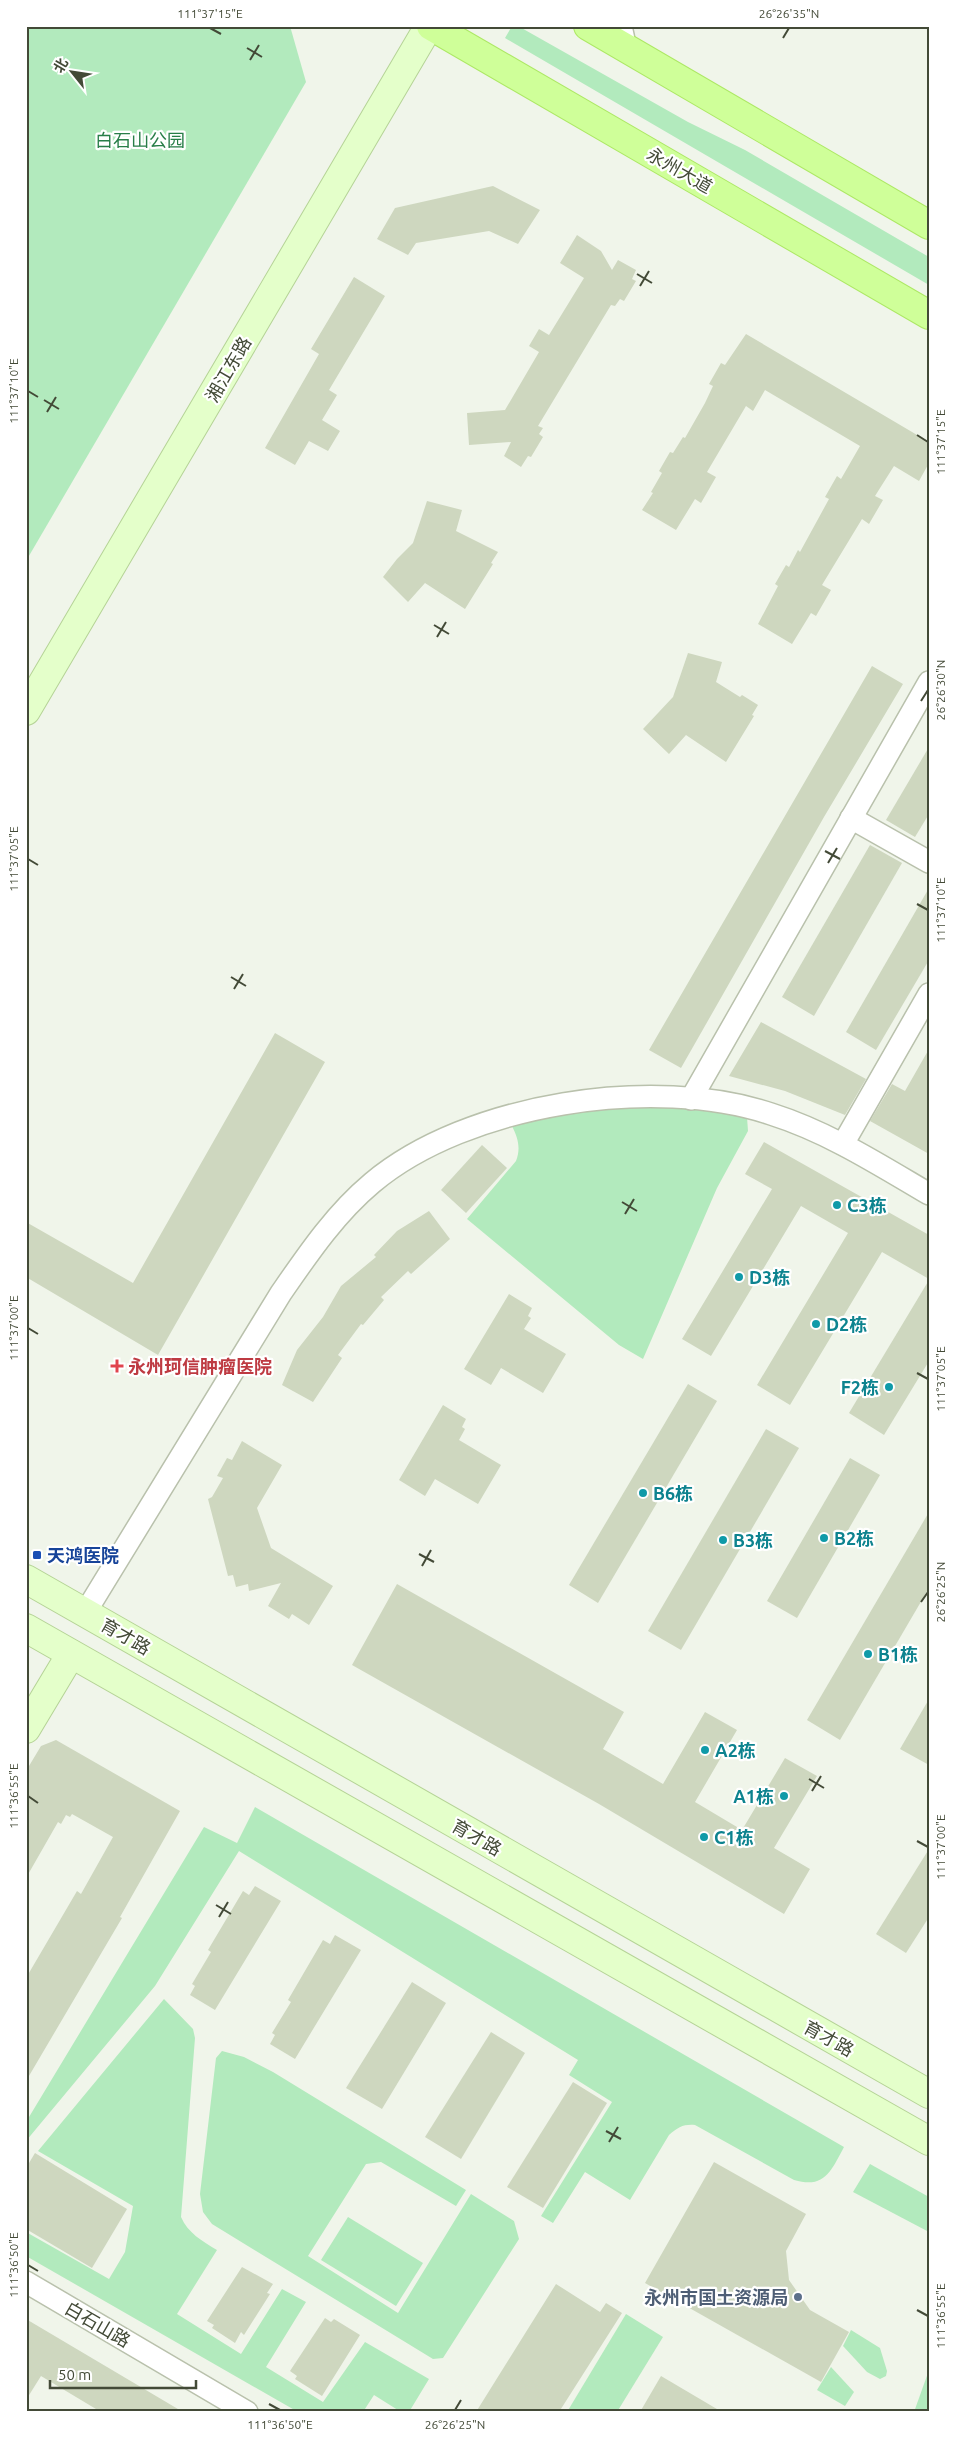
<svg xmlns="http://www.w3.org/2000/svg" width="955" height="2438" viewBox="0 0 955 2438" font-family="Ubuntu,'Noto Sans SC',sans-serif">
  <rect width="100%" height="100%" fill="#f0f5ea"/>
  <g fill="#b2eabd">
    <path d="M26,26H290L306,82L26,561Z"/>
    <path d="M512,26H518L688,122L745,150L929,257V285L505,38Z"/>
    <path d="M657,1106L712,1111L747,1117L748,1131L717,1188L643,1359L619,1345L467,1219L516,1161C521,1148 518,1138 512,1126C563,1113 604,1107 657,1106Z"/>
    <path d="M255,1807L844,2147C831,2171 825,2189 794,2180L695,2125C684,2124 678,2127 669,2135L630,2200L585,2172L553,2223L541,2216L612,2102L569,2075L578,2060L239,1851L155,1986L26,2141V2122L204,1827L237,1843Z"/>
    <path d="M164,1999L193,2029L195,2038L181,2217C188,2233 202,2241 217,2250L177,2314L241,2354L282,2289L306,2302L266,2367L323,2402L365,2342L429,2379L409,2412H401L374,2395L363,2412H298L26,2256V2232L109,2279L125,2252L133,2206L38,2151Z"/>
    <path d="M222,2051L244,2057L273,2072L466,2190L456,2206L381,2162L366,2164L308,2256L398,2313L471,2194L514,2221L519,2239L443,2358L433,2359L212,2224L203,2212L200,2194L216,2058Z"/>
    <path d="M870,2164L929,2197V2232L853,2192Z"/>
    <path d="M348,2217L423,2263L396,2306L321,2260Z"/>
    <path d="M626,2314L663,2337L617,2412H567Z"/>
    <path d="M851,2330L880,2348L887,2371L886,2376L880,2379L867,2372L843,2346Z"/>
    <path d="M831,2367L854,2392L845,2406L817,2390Z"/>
    <path d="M929,2370V2412H914Z"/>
  </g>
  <g fill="#ced7bf">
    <path d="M493,186L540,210L518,244L489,231L416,243L408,255L377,239L395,208Z"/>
    <path d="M577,235L601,251L612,270L618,260L636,270L632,279L636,281L624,301L620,299L615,306L611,305L538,426L543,428L539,434L543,437L531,457L528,456L521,467L504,456L511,442L469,445L467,413L505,410L539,352L529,346L539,329L549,335L584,278L560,263Z"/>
    <path d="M354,277L385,296L329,390L337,395L322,420L340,431L328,451L309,441L295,465L265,448L319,354L311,349Z"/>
    <path d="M746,334L929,442V463L919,481L894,466L875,496L883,500L869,524L862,519L822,585L831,590L816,616L811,613L792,644L758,624L778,586L775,584L786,565L789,567L798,550L800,552L829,499L825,497L837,476L841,479L860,446L765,390L753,411L746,406L707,472L716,477L701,503L695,499L676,530L642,510L653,493L651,492L662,473L659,471L670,452L673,453L683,437L685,438L705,403L713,386L709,384L721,363L725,365Z"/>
    <path d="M427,501L462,510L456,531L498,552L491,563L493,564L465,609L425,583L408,602L383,577L397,559L413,543Z"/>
    <path d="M688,653L722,662L716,682L740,697L742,695L758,705L752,715L754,716L726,762L686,735L669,754L643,729L673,697Z"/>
    <path d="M872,666L903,684L824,817L681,1068L649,1050Z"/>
    <path d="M929,747V814L915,837L886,820Z"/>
    <path d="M870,845L902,863L814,1016L782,997Z"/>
    <path d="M929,888V960L876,1050L846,1032Z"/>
    <path d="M761,1022L866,1079L845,1115L785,1091L729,1076Z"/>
    <path d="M275,1033L325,1062L158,1355L26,1277V1222L133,1283Z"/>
    <path d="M929,1049V1154L870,1121L892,1084L905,1091Z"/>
    <path d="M764,1142L929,1235V1279L882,1252L790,1405L757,1385L848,1233L801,1206L711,1356L682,1339L772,1189L745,1174Z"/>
    <path d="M482,1145L507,1168L466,1213L441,1190Z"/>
    <path d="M429,1211L450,1239L411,1274L408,1271L381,1297L384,1300L363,1325L361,1324L338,1355L342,1358L313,1402L282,1385L297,1350L323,1317L341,1286L376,1257L374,1255L397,1231Z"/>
    <path d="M929,1280V1361L884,1435L849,1413Z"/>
    <path d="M509,1294L532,1308L528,1316L531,1318L524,1329L566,1354L543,1393L501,1368L491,1385L464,1369Z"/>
    <path d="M688,1384L717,1401L598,1603L569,1585Z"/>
    <path d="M443,1405L466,1419L462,1427L465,1429L459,1440L501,1465L478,1504L435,1479L425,1496L399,1480Z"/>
    <path d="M766,1429L799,1448L681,1650L648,1631Z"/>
    <path d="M242,1441L282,1465L257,1508L271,1548L333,1586L309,1625L292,1614L289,1619L268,1606L281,1583L249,1591L248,1584L236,1587L233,1575L228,1576L208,1499L212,1497L223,1478L217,1476L227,1458L232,1460Z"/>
    <path d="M850,1458L880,1475L797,1618L767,1601Z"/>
    <path d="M929,1512V1588L840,1740L807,1720Z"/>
    <path d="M397,1584L624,1712L603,1749L663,1784L705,1712L737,1730L695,1802L742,1830L785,1758L817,1776L774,1848L810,1869L784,1914L599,1804L352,1665Z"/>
    <path d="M929,1699V1765L900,1749Z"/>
    <path d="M56,1740L180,1811L120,1917L122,1918L26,2081V1978L77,1891L81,1894L113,1837L72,1814L70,1817L66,1815L61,1824L58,1822L26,1878V1771L41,1746Z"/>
    <path d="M929,1849V1917L906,1953L876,1934Z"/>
    <path d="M255,1886L281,1901L215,2010L190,1995L195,1986L192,1984L211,1952L208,1950L243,1891L249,1895Z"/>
    <path d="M335,1935L361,1950L295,2059L270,2044L275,2035L272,2033L291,2002L288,2000L323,1940L330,1944Z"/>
    <path d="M412,1982L446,2003L382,2109L346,2088Z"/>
    <path d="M491,2032L525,2053L461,2159L425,2137Z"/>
    <path d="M573,2082L607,2103L543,2208L507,2187Z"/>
    <path d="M35,2153L127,2209L92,2268L26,2229V2168Z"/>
    <path d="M714,2162L806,2214L786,2251L789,2280L810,2310L849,2332L821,2382L645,2283Z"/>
    <path d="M242,2267L273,2284L267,2293L270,2294L244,2335L241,2332L235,2343L212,2328L214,2325L207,2321Z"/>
    <path d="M556,2284L600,2312L606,2303L622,2313L559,2412H476Z"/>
    <path d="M325,2318L331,2322L334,2319L360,2335L322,2396L295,2379L297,2376L290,2371Z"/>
    <path d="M26,2319L183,2412H101L41,2376L26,2400Z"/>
    <path d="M661,2376L722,2412H640Z"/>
  </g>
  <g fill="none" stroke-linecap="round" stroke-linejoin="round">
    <g stroke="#b9c1ac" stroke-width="24">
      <g id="street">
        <path d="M621,26L626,49"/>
        <path d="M851,818L929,862"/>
        <path d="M691,1099L929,682"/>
        <path d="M843,1144L929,994"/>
        <path d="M85,1613L281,1293C308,1254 335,1214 372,1183C467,1103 655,1075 771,1114C828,1132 878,1164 929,1194"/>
        <path d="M26,2282L247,2412"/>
      </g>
    </g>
    <g stroke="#b5d396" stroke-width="30">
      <g id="secondary">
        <path d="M26,711L429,26"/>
        <path d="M26,1579L929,2094"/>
        <path d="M26,1628L929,2141"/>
        <path d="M26,1729L71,1654"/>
      </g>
    </g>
    <g stroke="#ade865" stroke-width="30">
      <g id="primary">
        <path d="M431,26L929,315"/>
        <path d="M588,26L929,225"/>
      </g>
    </g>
    <use href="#street" stroke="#fff" stroke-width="21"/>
    <use href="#secondary" stroke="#e4ffca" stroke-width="28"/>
    <use href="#primary" stroke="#cfff99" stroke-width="28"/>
  </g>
  <path fill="none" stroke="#434a37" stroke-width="2" d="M210,28L221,34M783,38L789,28M247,48L262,57M250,60L259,45M637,274L652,283M640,286L649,271M28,391L38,397M44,400L59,409M47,412L56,397M917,435L928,442M434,625L449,634M437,637L446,622M921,701L928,690M825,851L840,859M28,859L38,865M828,863L837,848M917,904L928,910M231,977L246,986M234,989L243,974M622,1202L637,1211M625,1214L634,1199M28,1328L38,1334M917,1373L928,1379M419,1554L434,1562M422,1566L431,1550M921,1602L928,1592M809,1779L824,1788M812,1791L821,1776M28,1796L38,1803M917,1841L928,1847M216,1905L231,1914M219,1917L228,1902M606,2131L621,2139M609,2142L618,2127M28,2265L38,2271M917,2310L928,2316M269,2404L280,2410M455,2410L461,2400"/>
  <g fill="#0f9aa8" stroke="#fff" stroke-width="2">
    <circle cx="837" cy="1205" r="5"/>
    <circle cx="739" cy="1277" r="5"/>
    <circle cx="816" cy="1324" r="5"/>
    <circle cx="889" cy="1387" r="5"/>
    <circle cx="643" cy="1493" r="5"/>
    <circle cx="824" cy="1538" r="5"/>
    <circle cx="723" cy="1540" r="5"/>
    <circle cx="868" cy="1654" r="5"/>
    <circle cx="705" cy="1750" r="5"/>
    <circle cx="784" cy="1796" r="5"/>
    <circle cx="704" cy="1837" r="5"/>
  </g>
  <path fill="#e0444e" stroke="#fff" stroke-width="2" d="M114.5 1358.5h5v5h5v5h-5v5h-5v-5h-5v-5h5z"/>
  <rect fill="#1a4fb4" stroke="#fff" stroke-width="2" x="32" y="1550" width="10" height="10" rx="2.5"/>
  <circle fill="#5c6f8a" stroke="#fff" stroke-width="2" cx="798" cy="2297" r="5"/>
  <g text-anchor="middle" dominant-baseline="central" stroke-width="4.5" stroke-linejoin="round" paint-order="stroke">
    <g font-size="18" fill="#287e48" stroke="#fff">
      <text x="140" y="140">白石山公园</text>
    </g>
    <g font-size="18" fill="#434a37" stroke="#fff">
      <text transform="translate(680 170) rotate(30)">永州大道</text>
      <text transform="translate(228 369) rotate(-60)">湘江东路</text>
      <text transform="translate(126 1636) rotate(30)">育才路</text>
      <text transform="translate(477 1837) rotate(30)">育才路</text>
      <text transform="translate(829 2038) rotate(29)">育才路</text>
      <text transform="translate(98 2324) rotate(30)">白石山路</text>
    </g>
    <g font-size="18" font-weight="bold" fill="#0d838f" stroke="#fff" text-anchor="start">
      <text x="847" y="1205">C3栋</text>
      <text x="749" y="1277">D3栋</text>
      <text x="826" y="1324">D2栋</text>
      <text x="879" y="1387" text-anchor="end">F2栋</text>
      <text x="653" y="1493">B6栋</text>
      <text x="834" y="1538">B2栋</text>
      <text x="733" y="1540">B3栋</text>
      <text x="878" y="1654">B1栋</text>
      <text x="715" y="1750">A2栋</text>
      <text x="774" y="1796" text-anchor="end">A1栋</text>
      <text x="714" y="1837">C1栋</text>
    </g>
    <g font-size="18" font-weight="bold" fill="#be3a42" stroke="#fff" text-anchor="start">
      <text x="128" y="1366">永州珂信肿瘤医院</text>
    </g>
    <g font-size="18" font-weight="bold" fill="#164399" stroke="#fff" text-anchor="start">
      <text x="47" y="1555">天鸿医院</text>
    </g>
    <g font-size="18" font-weight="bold" fill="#4e5e75" stroke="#fff" text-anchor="end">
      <text x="788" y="2297">永州市国土资源局</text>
    </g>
  </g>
  <rect width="955" height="2438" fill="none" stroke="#ffffff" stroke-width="55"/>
  <g transform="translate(72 72) rotate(300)" stroke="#ffffff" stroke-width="4" paint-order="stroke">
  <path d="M0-4L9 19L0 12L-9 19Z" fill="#434a37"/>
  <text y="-8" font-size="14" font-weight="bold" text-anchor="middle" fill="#434a37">北</text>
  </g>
  <path d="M50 2380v8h146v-8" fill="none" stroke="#434a37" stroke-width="2.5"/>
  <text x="58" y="2380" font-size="15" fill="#434a37" stroke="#ffffff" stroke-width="4" paint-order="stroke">50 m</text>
  <rect x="28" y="28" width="900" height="2382" fill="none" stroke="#434a37" stroke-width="2"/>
  <g font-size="12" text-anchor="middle" fill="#434a37">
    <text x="210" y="18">111°37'15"E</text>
    <text x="789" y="18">26°26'35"N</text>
    <text transform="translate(14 391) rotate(-90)" y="4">111°37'10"E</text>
    <text transform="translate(941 442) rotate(-90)" y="4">111°37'15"E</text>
    <text transform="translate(941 690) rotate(-90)" y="4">26°26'30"N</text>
    <text transform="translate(14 859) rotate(-90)" y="4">111°37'05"E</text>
    <text transform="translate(941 910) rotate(-90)" y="4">111°37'10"E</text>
    <text transform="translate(14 1328) rotate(-90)" y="4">111°37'00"E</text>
    <text transform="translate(941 1379) rotate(-90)" y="4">111°37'05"E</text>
    <text transform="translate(941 1592) rotate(-90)" y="4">26°26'25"N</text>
    <text transform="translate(14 1796) rotate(-90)" y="4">111°36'55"E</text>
    <text transform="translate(941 1847) rotate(-90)" y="4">111°37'00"E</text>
    <text transform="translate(14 2265) rotate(-90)" y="4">111°36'50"E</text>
    <text transform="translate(941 2316) rotate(-90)" y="4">111°36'55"E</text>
    <text x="280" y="2429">111°36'50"E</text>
    <text x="455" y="2429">26°26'25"N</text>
  </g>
</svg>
